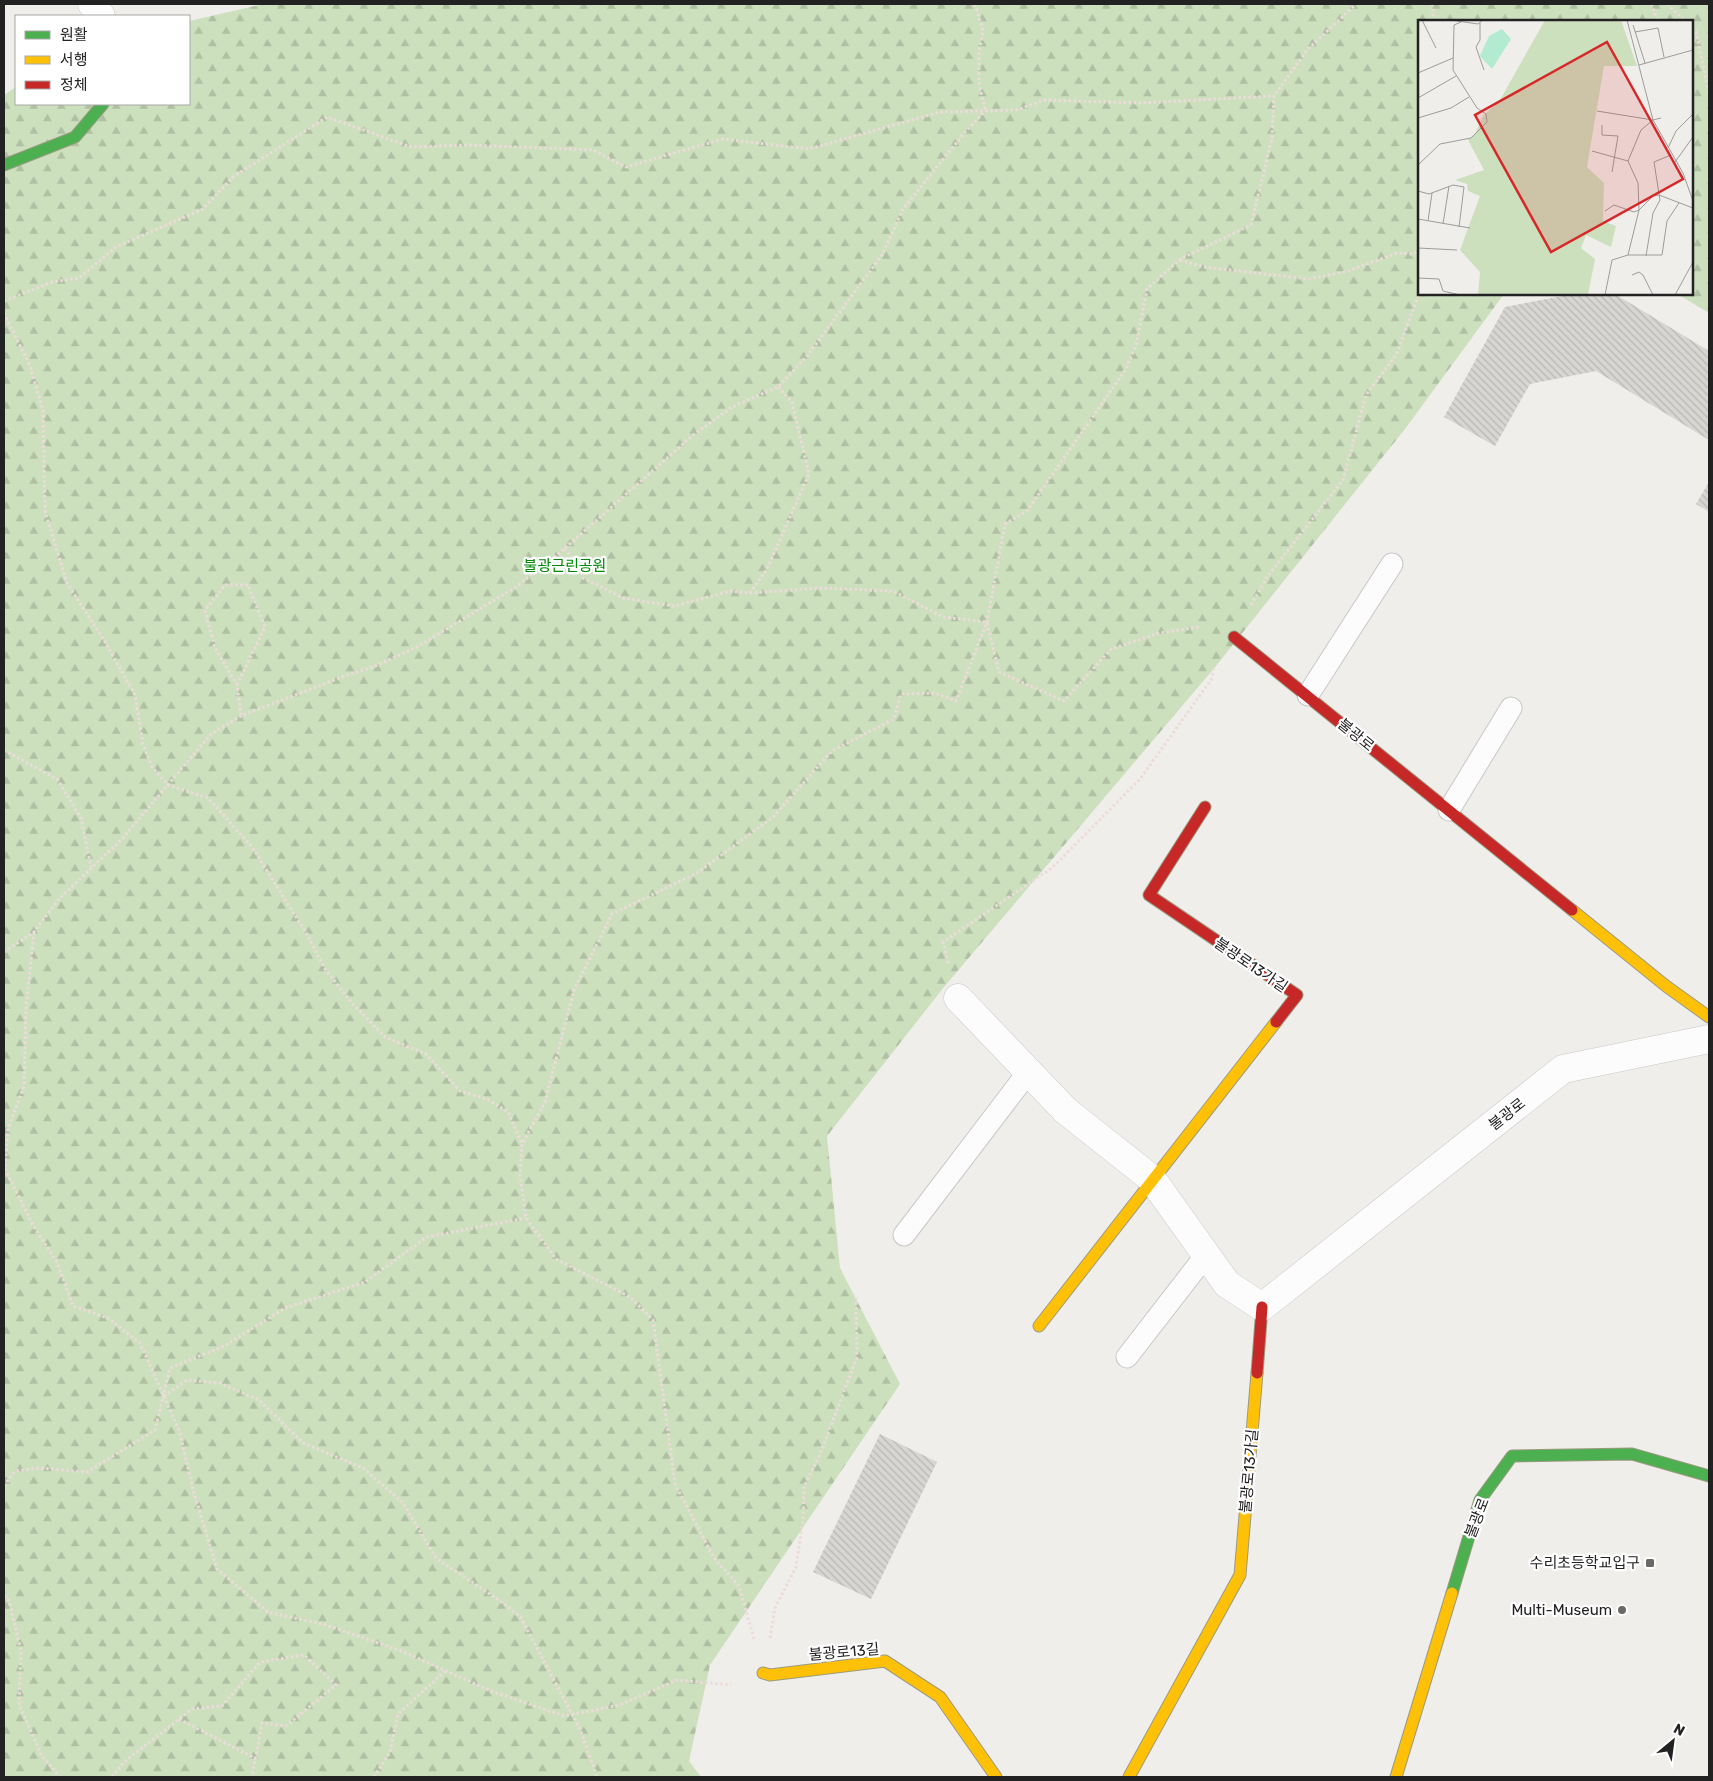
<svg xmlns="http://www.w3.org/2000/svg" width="1713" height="1781" viewBox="0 0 1713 1781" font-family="Rubik,'Noto Sans KR',sans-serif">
  <defs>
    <pattern id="forest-firs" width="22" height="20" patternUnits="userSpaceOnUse" patternTransform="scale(1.25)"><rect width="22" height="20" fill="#cce0be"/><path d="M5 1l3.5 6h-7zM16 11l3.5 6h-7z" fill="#afc0a3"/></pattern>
    <pattern id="building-back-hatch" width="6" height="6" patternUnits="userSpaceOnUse" patternTransform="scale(1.25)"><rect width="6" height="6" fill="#d8d6d3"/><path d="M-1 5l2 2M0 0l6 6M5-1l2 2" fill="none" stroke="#b9b7b5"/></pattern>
  </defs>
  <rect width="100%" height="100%" fill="#f0eeeb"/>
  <path fill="url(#forest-firs)" d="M264,4H1709V313L1677,294H1692V21H1419V294H1504L1405,429L1216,666L944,987L827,1136L840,1268L900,1384L710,1665L689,1761L701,1777H4V95L16,87V104H189V21Z"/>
  <g fill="url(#building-back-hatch)">
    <path d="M1573,294H1615L1709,351V440L1596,371L1530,384L1495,446L1444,417L1505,307Z"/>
    <path d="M1709,482V512L1696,504Z"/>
    <path d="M880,1434L937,1462L871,1599L813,1572Z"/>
  </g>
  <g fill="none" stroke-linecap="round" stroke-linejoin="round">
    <g stroke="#c9c8c7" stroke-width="23">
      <g id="lane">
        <path d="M1308,695L1392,564"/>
        <path d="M1449,810L1511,708"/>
        <path d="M904,1235L1029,1071"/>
        <path d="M1127,1357L1206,1255"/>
      </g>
    </g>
    <g stroke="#c9c8c7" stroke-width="29">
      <g id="street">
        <path d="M92,4L101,16"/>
        <path d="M958,998L1065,1110L1152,1179L1227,1284L1262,1307L1563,1069L1709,1039"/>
      </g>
    </g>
    <g stroke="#9b9b81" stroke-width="13">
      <g id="fast">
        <path d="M4,165L75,137L103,104"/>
        <path d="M1452,1593L1480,1500L1512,1456L1632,1454L1709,1476"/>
      </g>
    </g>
    <g stroke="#9b9b81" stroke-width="13">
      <g id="slow">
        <path d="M1572,910L1666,986L1709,1017"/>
        <path d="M1039,1326L1276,1022"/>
        <path d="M763,1673L770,1675L885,1661L940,1697L996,1777"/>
        <path d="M1129,1777L1240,1575L1257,1373"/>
        <path d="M1396,1777L1452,1593"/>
      </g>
    </g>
    <g stroke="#9b9b81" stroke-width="13">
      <g id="jam">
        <path d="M1234,637L1572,910"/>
        <path d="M1205,807L1149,895L1297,995L1276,1022"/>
        <path d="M1257,1373L1262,1307"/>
      </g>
    </g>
    <g stroke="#eddbda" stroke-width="3" stroke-dasharray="2.5 2.5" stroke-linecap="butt">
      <path d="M975,4L983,31L979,52V85L986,111"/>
      <path d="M1432,4L1434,21"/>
      <path d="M1651,4L1658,21"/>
      <path d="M1667,4L1685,21"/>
      <path d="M1692,28L1696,32L1709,93"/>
      <path d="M1709,124V126"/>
      <path d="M1180,260L1204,267L1309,279L1348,271L1397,253L1413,254L1419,251"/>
      <path d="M4,301L52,282L79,278L116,247L203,209L233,177L327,117L411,147L467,145L593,150L626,167L723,139L809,149L940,112L1017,110L1044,100L1141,103L1274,96"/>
      <path d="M4,313L30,366L43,410L45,511L67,583L104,640L135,695L143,744L152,767L168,785L208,798L252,847L308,936L325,969L352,1003L385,1037L426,1054L460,1091L487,1099L508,1112L522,1144"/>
      <path d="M564,549L578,562L583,578L623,598L674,606L731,591L750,593L820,588L893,591L943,617L987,622"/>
      <path d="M750,593L767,569L809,474L792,402L778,387"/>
      <path d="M1251,605L1267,577L1343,480L1366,395L1396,355L1419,294"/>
      <path d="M987,623L999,672L1064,701L1111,649L1159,633L1200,627"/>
      <path d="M237,685L265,627L248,585H225L205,610L215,648L237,685L241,716"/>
      <path d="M4,750L57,779L81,818L91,867"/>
      <path d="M34,932L26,1009L24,1086L8,1129L5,1169L35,1229L57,1262L73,1306L108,1318L140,1343L179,1430L194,1493L217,1569L268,1612L326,1625L404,1652L491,1691L564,1716L620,1705L677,1680L731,1685"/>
      <path d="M4,952L34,932L59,899L122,839L211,734L241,716L347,675L373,667L417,647L516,587L564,549L692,436L732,407L778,387L807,356L882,255L903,209L966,131L985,111"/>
      <path d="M948,963L943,942L1052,868L1140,779L1211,680L1214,668"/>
      <path d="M164,1396L187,1380L219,1383L259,1400L303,1443L363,1468L403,1503L436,1558L506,1605L521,1618L580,1729L597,1777"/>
      <path d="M4,1486L15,1471L41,1468L87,1472L155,1430L170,1368L224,1346L285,1308L365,1282L427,1237L526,1218"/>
      <path d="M4,1596L9,1600L21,1651L19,1705L42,1756L60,1777"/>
      <path d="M770,1638L775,1608L796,1567L803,1520L804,1487L821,1452L857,1357L856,1294"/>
      <path d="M754,1639L739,1586L714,1558L675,1484L653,1320L630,1297L556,1259L526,1218L520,1174L522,1144L545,1102L574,990L612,914L697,873L773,817L832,751L894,719L901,694L935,693L956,701L987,622L1005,524L1027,511L1126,369L1136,345L1147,289L1180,259L1251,225L1272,138L1274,96L1308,49L1356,4"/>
      <path d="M179,1719L256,1759"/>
      <path d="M112,1777L124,1762L192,1709L222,1706L260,1662L304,1655L336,1685L286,1726L262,1723L252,1777"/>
      <path d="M374,1777L390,1752L398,1714L445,1671"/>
    </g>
    <use href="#lane" stroke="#fdfcfc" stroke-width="21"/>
    <use href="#street" stroke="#fdfcfc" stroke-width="28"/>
    <use href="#fast" stroke="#4caf50" stroke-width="11"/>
    <use href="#slow" stroke="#ffc107" stroke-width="11"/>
    <use href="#jam" stroke="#c62828" stroke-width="11"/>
  </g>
  <g fill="#6a6968" stroke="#fff" stroke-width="2">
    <rect x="1645" y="1558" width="10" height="10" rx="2.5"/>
    <circle cx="1622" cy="1610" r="5"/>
  </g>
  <g text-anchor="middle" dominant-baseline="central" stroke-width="4.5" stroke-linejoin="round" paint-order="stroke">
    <g font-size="15" fill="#028807" stroke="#fff">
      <text x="565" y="566">불광근린공원</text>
    </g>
    <g font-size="15" fill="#222" stroke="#fff">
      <text transform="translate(1356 735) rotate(39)">불광로</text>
      <text transform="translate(1251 965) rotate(34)">불광로13가길</text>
      <text transform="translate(1507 1114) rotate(-38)">불광로</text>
      <text transform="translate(1249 1471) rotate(-85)">불광로13가길</text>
      <text transform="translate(1477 1518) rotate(-69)">불광로</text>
      <text transform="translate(844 1652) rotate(-5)">불광로13길</text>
    </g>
    <g font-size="15" fill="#222" stroke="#fff" text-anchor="end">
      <text x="1640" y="1563">수리초등학교입구</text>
      <text x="1612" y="1610">Multi-Museum</text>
    </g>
  </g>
  <g transform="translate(1418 20)">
    <rect width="275" height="275" fill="#f0eeeb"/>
    <path d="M127,0H203L219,46H186L169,147L186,163L185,201L198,206L193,227L168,215L163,228L177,239L170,275H60L62,252L42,230L62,176L50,171L49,164L37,160L66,150L50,120L57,114L65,96L82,80Z" fill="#cce0be"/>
    <path d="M84,9L93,19L74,49L62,36L71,16Z" fill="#b2ebd0"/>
    <path fill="none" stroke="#9e9c9b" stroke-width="1" d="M4,0L18,28M33,0L60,4L65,0M209,0L235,100L265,153L275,181M62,3V20L58,27L66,50M215,5L227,43M217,12L240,8L246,37M221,45L275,30M0,53L35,38M0,78L38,56M179,91L235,100L243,98M0,98L33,88L51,77M184,105V115L200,116L194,152M250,128L258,111L275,94M174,131L210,141M210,141L220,163L221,190L210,235M210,141L223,110L235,100M257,142L275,117M0,145L22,124L53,118L69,102L68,94L59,88L35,50L36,5L43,2M0,171L11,174L35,165L46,167L41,207M187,191L196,185L216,192L221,190L235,176L241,175L275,188M0,199L52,208M10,201L14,173M25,204L31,166M0,228L39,230M228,236L235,193L242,180L236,142L253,135M214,255L221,252L225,255L235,275M0,258L21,259L25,271L42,275M187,275L194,240L210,235H244L249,201L261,183M257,275L275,242"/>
    <path fill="#d62828" fill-opacity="0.15" stroke="#d62828" stroke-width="2.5" d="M189,22L265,159L133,232L57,95Z"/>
    <rect width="275" height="275" fill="none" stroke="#222" stroke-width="2.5"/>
  </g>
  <rect width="1713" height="1781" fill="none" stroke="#222222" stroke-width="10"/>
  <rect x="15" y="15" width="175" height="90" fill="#ffffff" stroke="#a7a7a7"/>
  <rect x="25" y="31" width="25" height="8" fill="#4caf50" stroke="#a7a7a7"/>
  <text x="60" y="40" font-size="15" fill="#222222">원활</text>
  <rect x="25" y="56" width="25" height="8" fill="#ffc107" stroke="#a7a7a7"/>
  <text x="60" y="65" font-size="15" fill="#222222">서행</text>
  <rect x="25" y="81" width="25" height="8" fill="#c62828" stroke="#a7a7a7"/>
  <text x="60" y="90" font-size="15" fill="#222222">정체</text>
  <g transform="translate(1673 1741) rotate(29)" stroke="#ffffff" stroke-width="4" paint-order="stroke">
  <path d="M0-4L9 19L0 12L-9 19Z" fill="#222222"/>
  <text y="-8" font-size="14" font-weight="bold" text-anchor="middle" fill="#222222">N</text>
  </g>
</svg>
